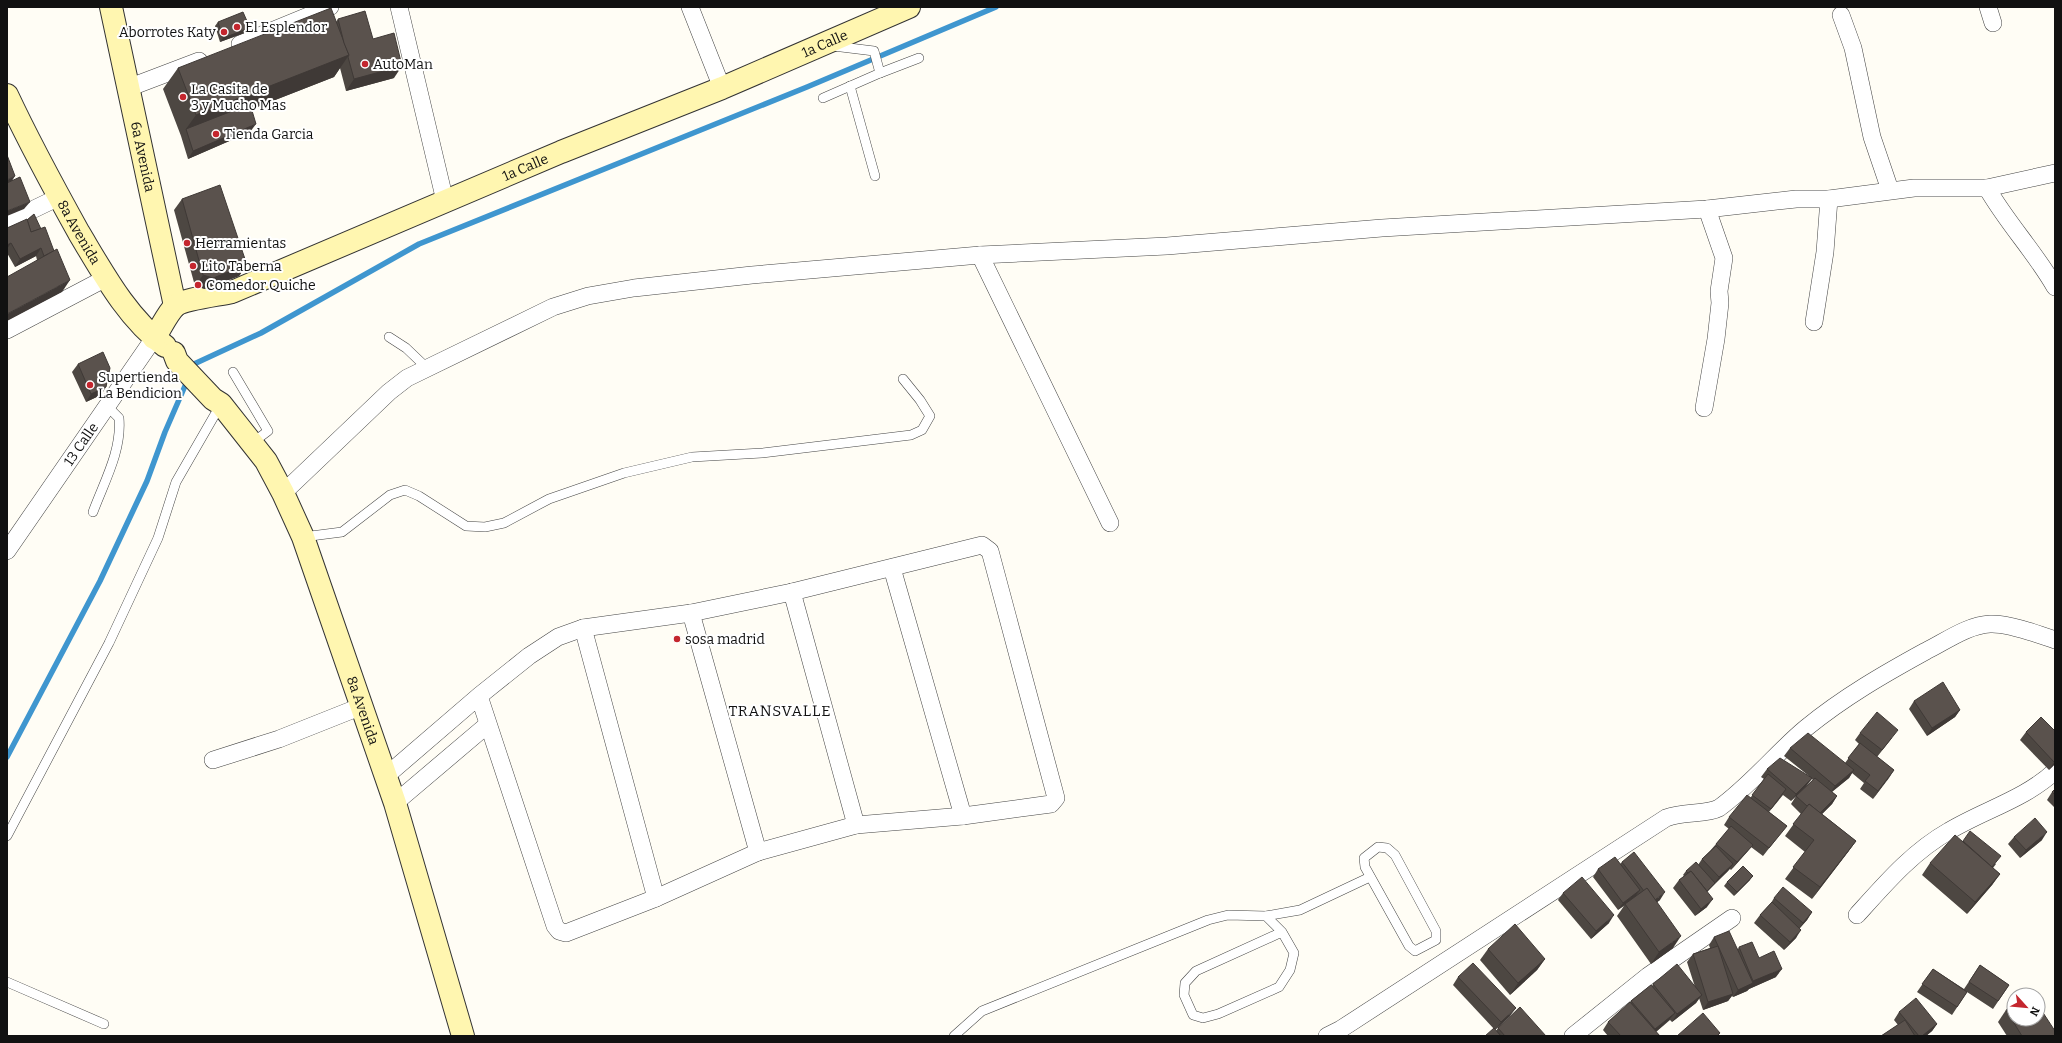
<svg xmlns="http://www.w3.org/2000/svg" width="2062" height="1043" viewBox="0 0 2062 1043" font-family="Bitter,serif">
  <rect width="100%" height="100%" fill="#fffdf5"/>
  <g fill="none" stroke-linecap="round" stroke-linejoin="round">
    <g stroke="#3f96cf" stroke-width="5.5">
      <path d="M192,369L194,364L261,333L419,244L807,87L996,7"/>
      <path d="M7,757L100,581L147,481L165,432L188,379"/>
    </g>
    <g stroke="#444" stroke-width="10">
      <g id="lane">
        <path d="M880,73L919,58"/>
        <path d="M850,86L875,176"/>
        <path d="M823,98L880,73L874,51L833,46"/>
        <path d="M389,337L406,348L427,368"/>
        <path d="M233,372L268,431L252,443"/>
        <path d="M93,512C104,482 122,451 119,418L108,407"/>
        <path d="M303,537L342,532L390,495L405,490L419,496L466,526L485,527L504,523L549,499L624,473L692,457L762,453L911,435L922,430L930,416L920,400L903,379"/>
        <path d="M7,836L109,643L158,538L176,482L221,404"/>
        <path d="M1378,847L1387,848L1395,855L1436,931V940L1415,951L1409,946L1365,867L1364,858Z"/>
        <path d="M1266,916L1300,910L1370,877"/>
        <path d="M7,982L104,1024"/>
        <path d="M954,1036L982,1011L1208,920L1228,915L1266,916L1282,932L1294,953L1290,970L1279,987L1218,1014L1203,1018L1193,1015L1184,995L1185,983L1196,971L1282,932"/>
      </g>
    </g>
    <g stroke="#444" stroke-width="18">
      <g id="street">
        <path d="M399,7L445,201"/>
        <path d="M690,7L722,88"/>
        <path d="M1988,7L1993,23"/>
        <path d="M1841,15L1853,48L1872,137L1890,190"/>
        <path d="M240,44L330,7"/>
        <path d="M128,88L199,61"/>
        <path d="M1987,188C2007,223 2035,252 2055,287"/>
        <path d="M7,222L59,197"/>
        <path d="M980,255L1110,523"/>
        <path d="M1814,322L1825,252L1829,199"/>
        <path d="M7,330L106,278"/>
        <path d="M1704,408L1716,339L1720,303L1719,291L1724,258L1707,209"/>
        <path d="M283,493L389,392L407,378L553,307L588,296L634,288L752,275L980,255L1167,246L1382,228L1707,209L1796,199H1829L1914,188H1987L2055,173"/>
        <path id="s1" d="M7,551L154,338"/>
        <path d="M892,568L963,816"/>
        <path d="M792,592L856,825"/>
        <path d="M691,613L758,852"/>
        <path d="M583,628L656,898"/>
        <path d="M213,760L279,739L362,706"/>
        <path d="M386,776L479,696L529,656L558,637L583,628L691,613L792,592L982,545L990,551L1056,798L1051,804L963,816L856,825L758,852L656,898L566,933L559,931L555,926L479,696"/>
        <path d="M395,803L487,725"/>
        <path d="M1857,915C1885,884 1912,852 1949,831C1984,810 2025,799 2055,771"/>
        <path d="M1327,1036L1341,1029L1666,818C1684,811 1706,815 1719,808C1751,785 1776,753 1806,728C1844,697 1884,674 1926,651C1946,641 1968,625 1990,624C2008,623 2038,634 2055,640"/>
        <path d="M1573,1036L1648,976L1732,918"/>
      </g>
    </g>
    <g stroke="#333" stroke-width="24">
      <g id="secondary">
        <path id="s2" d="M111,7L175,306"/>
        <path id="s3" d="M7,95C29,142 54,188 79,233C103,273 127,318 165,346"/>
        <path id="s4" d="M154,338C161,328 167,314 175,306C183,299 219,295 232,292L561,152L722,88L909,7"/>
        <path id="s5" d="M174,353L177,361L213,399L221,404L266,461L283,493L303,537L395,803L463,1036"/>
      </g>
    </g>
    <use href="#lane" stroke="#fff" stroke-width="9"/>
    <use href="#street" stroke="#fff" stroke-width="17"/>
    <use href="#secondary" stroke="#fff6b0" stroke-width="22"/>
  </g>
  <g fill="#4d4742" fill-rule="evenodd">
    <path d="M338,19L373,39L394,78L346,91L340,68L334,77L252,109L250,132L188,159L181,136L163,89L178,68L336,22Z"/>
    <path d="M218,22L250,28L247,32L220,42L215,26Z"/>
    <path d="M182,199L247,265L239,276L205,289L195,286L174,210Z"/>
    <path d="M34,214L62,292L37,260L36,256L15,267L7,253V228L27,220Z"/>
    <path d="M78,364L101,395L86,402L72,372Z"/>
    <path d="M1914,701L1960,710L1955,717L1927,736L1909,709Z"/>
    <path d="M2055,731V764L2049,770L2020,740L2026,732Z"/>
    <path d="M1860,733L1892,738L1877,757L1894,770L1873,799L1860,789L1864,783L1852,773L1849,778L1832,792L1837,796L1832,804L1822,814L1856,841L1848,852L1812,899L1785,879L1805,852L1785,836L1801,814L1791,804L1796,796L1791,801L1783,795L1769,812L1787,826L1781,833L1763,856L1751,847L1747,852L1731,870L1730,869L1727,872L1714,884L1707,892V907L1695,916L1673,888L1679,880L1684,876L1683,875L1686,871L1698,865L1702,859L1710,851L1716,844L1729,829L1724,825L1729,817L1751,797L1764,779L1761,777L1767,769L1809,776L1784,756L1790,748L1845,763L1859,744L1855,740ZM1812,779L1813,780L1806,786Z"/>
    <path d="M2055,789V808L2047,800L2052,792Z"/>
    <path d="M2014,837L2042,840L2020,858L2008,844Z"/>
    <path d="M1963,841L1996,864L1993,868L2000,874L1992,885L1967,914L1922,875L1930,863Z"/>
    <path d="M1622,862L1660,900L1657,902L1673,948L1651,964L1617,916L1624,906L1618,910L1593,877L1598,869L1620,864Z"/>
    <path d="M1750,880L1734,896L1724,886L1727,882Z"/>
    <path d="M1563,893L1609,923L1591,939L1558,900Z"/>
    <path d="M1774,898L1812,912L1807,920L1800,928L1796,938L1784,950L1754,923L1760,915L1771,903Z"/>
    <path d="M1714,937L1738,949L1739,947L1759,958L1776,977L1749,989L1747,991L1733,997L1732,996L1728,1001L1703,1010L1699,998L1696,1003L1672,1022L1670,1020L1656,1032L1660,1036H1608L1603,1030L1608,1022L1630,1003L1631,1001L1652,986L1653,984L1695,987L1687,962L1693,954L1710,948L1709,945Z"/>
    <path d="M1488,949L1545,959L1537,970L1510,995L1480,960Z"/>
    <path d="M1980,965L2009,985L1993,1009L1967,992L1952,1015L1917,992L1933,969L1964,989Z"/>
    <path d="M1458,977L1510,1016L1495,1030L1453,985Z"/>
    <path d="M2006,1010L2055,1036H2007L1998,1022Z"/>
    <path d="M1899,1012L1937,1024L1932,1031L1926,1036H1881L1898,1025L1894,1020Z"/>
    <path d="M1498,1028L1546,1036H1485L1496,1031Z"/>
  </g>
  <g fill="#3f3936">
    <path d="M250,28L247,32L220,42L223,38Z"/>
    <path d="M349,55L334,77L188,134L186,129L196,115Z"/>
    <path d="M402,66L394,78L346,91L354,79Z"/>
    <path d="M256,124L250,132L188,159L193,151Z"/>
    <path d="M15,176L10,184L7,185V180Z"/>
    <path d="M30,202L24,209L7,216V211Z"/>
    <path d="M11,243L7,249V245Z"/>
    <path d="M41,248L36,256L15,267L20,259Z"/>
    <path d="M247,265L239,276L205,289L195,286L203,275Z"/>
    <path d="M70,280L62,292L7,321V314Z"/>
    <path d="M106,387L101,395L86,402L91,394Z"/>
    <path d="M1960,710L1955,717L1927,736L1932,728Z"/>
    <path d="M2055,761V764L2049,770Z"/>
    <path d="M1854,770L1849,778L1830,793L1835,786Z"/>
    <path d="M1894,770L1889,778L1873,799L1878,791Z"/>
    <path d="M1812,778L1806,786L1791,801L1796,794Z"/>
    <path d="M1837,796L1832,804L1812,824L1818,816Z"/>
    <path d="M2047,832L2042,840L2020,858L2026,850Z"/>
    <path d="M1856,841L1848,852L1812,899L1820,887Z"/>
    <path d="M1753,845L1747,852L1731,870L1737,862Z"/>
    <path d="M1733,864L1727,872L1703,896L1706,892L1714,884L1719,877Z"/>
    <path d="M2000,874L1992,885L1967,914L1975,902Z"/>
    <path d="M1753,876L1750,880L1734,896L1737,892Z"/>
    <path d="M1640,890L1634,898L1625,904L1618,910L1623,903Z"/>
    <path d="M1665,892L1660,900L1647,910L1653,902Z"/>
    <path d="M1713,899L1707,907L1695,916L1701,909Z"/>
    <path d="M1812,912L1807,920L1798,930L1803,923Z"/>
    <path d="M1614,915L1609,923L1591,939L1596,931Z"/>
    <path d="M1801,930L1796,938L1784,950L1790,942Z"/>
    <path d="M1681,936L1673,948L1651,964L1659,952Z"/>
    <path d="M1545,959L1537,970L1510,995L1518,983Z"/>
    <path d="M1782,969L1776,977L1749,989L1747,991L1733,997L1738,990L1752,983L1753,981Z"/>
    <path d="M1733,994L1728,1001L1703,1010L1708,1002Z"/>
    <path d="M1702,995L1696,1003L1672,1022L1677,1014Z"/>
    <path d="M1516,1008L1510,1016L1495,1030L1501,1022Z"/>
    <path d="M1675,1013L1669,1020L1651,1036L1655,1029Z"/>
    <path d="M1937,1024L1932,1031L1926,1036H1922Z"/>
  </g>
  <g fill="#5a524d" stroke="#3f3936">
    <path d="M331,8L349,55L196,115L178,68Z"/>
    <path d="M365,11L373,39L394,33L402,66L354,79L348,57L349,55L344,43L338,19Z"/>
    <path d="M243,12L250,28L223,38L218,22Z"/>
    <path d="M250,104L256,124L193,151L186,129Z"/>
    <path d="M7,155L15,176L7,180Z"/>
    <path d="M20,177L30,202L7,211V183Z"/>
    <path d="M220,185L247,265L213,278L203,275L182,199Z"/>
    <path d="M34,214L41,229L31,232L27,220Z"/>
    <path d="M27,219L31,232L45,227L54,251L44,256L41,248L20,259L11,243L7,245V228Z"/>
    <path d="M57,249L70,280L7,314V277Z"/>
    <path d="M103,352L110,368L106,387L91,394L78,364Z"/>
    <path d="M1943,682L1960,710L1932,728L1914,701Z"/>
    <path d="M1877,712L1898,730L1882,750L1860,733Z"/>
    <path d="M2041,717L2055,731V761L2054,762L2026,732Z"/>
    <path d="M1808,733L1854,770L1835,786L1790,748Z"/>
    <path d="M1860,743L1894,770L1878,791L1865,781L1870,775L1848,758Z"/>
    <path d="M1780,758L1812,778L1796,794L1767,769Z"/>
    <path d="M1768,774L1786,789L1771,809L1752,795Z"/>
    <path d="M1815,778L1837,796L1820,813L1809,804L1807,806L1796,796Z"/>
    <path d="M2055,789V795L2052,792Z"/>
    <path d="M1747,795L1787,826L1769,848L1729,817Z"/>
    <path d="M1809,804L1856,841L1820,887L1793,867L1814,840L1793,824Z"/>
    <path d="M2035,818L2047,832L2026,850L2014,837Z"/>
    <path d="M1731,826L1753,845L1737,862L1716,844Z"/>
    <path d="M1970,831L2001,856L1992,867L1963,841Z"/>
    <path d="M1955,835L2000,874L1975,902L1930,863Z"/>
    <path d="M1716,846L1733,864L1719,877L1702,859Z"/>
    <path d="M1634,852L1665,892L1655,900L1647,888L1644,891L1622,862Z"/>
    <path d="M1615,857L1640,890L1623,903L1598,869Z"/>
    <path d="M1696,862L1715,883L1707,891L1691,871L1688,873L1686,871Z"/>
    <path d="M1743,866L1753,876L1737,892L1727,882Z"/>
    <path d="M1691,871L1713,899L1701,909L1679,880Z"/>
    <path d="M1582,877L1614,915L1596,931L1563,893Z"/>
    <path d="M1783,887L1812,912L1803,923L1774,898Z"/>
    <path d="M1647,888L1681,936L1659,952L1625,904Z"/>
    <path d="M1772,902L1801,930L1790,942L1760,915Z"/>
    <path d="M1515,924L1545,959L1518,983L1488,949Z"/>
    <path d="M1729,931L1753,983L1738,990L1714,937Z"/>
    <path d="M1752,942L1759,958L1774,951L1782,969L1753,981L1739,947Z"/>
    <path d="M1718,946L1733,994L1708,1002L1693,954Z"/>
    <path d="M1473,963L1516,1008L1501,1022L1458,977Z"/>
    <path d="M1677,964L1702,995L1677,1014L1653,984Z"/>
    <path d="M1980,965L2009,985L1998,1001L1969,982Z"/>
    <path d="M1933,969L1967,992L1957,1007L1922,984Z"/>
    <path d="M1651,985L1675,1013L1655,1029L1631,1001Z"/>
    <path d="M1916,998L1937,1024L1922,1036H1919L1899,1012Z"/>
    <path d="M1630,1002L1660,1036H1621L1608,1022Z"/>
    <path d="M2014,1005V1019H2038V1005L2055,1031V1036H2022L2006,1010Z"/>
    <path d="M1520,1007L1546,1036H1505L1498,1028Z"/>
    <path d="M1703,1013L1720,1033L1717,1036H1677Z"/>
    <path d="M1905,1020L1915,1036H1881Z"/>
    <path d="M1494,1028L1501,1036H1485Z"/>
  </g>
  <g fill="#c4262e" stroke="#fff" stroke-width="1.5">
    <circle cx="237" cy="27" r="4"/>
    <circle cx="224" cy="32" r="4"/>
    <circle cx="365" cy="64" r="4"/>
    <circle cx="183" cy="97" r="4"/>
    <circle cx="216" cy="134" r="4"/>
    <circle cx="187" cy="243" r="4"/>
    <circle cx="193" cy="266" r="4"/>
    <circle cx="198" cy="285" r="4"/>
    <circle cx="90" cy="385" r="4"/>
    <circle cx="677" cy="639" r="4"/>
  </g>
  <g text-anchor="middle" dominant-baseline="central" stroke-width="4" stroke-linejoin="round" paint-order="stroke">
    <g font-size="14" fill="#111" stroke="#fff" text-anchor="start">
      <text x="245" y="27">El Esplendor</text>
      <text x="216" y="32" text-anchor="end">Aborrotes Katy</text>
      <text x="373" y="64">AutoMan</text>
      <text x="191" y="89">La Casita de<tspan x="191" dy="16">3 y Mucho Mas</tspan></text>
      <text x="224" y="134">Tienda Garcia</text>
      <text x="195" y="243">Herramientas</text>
      <text x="201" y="266">Lito Taberna</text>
      <text x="206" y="285">Comedor Quiche</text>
      <text x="98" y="377">Supertienda<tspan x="98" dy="16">La Bendicion</tspan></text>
      <text x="685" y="639">sosa madrid</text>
    </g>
    <g font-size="14" fill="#111" stroke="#fff">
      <text stroke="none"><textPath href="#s4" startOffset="740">1a Calle</textPath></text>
      <text stroke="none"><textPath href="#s2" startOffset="153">6a Avenida</textPath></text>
      <text stroke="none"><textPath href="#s4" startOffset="416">1a Calle</textPath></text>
      <text stroke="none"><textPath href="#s3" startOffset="155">8a Avenida</textPath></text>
      <text stroke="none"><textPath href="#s1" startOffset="130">13 Calle</textPath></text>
      <text stroke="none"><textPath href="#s5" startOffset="411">8a Avenida</textPath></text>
    </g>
    <g font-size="15" letter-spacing="1" fill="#111" stroke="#fff">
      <text x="780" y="711">TRANSVALLE</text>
    </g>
  </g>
  <rect width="2062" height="1043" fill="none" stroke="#111111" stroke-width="16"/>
  <g transform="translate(2026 1007) rotate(117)"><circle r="19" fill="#ffffff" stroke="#a0a0a0"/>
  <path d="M0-3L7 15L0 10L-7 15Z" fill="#c4262e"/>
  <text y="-6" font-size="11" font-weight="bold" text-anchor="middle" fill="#111111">N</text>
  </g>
</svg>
